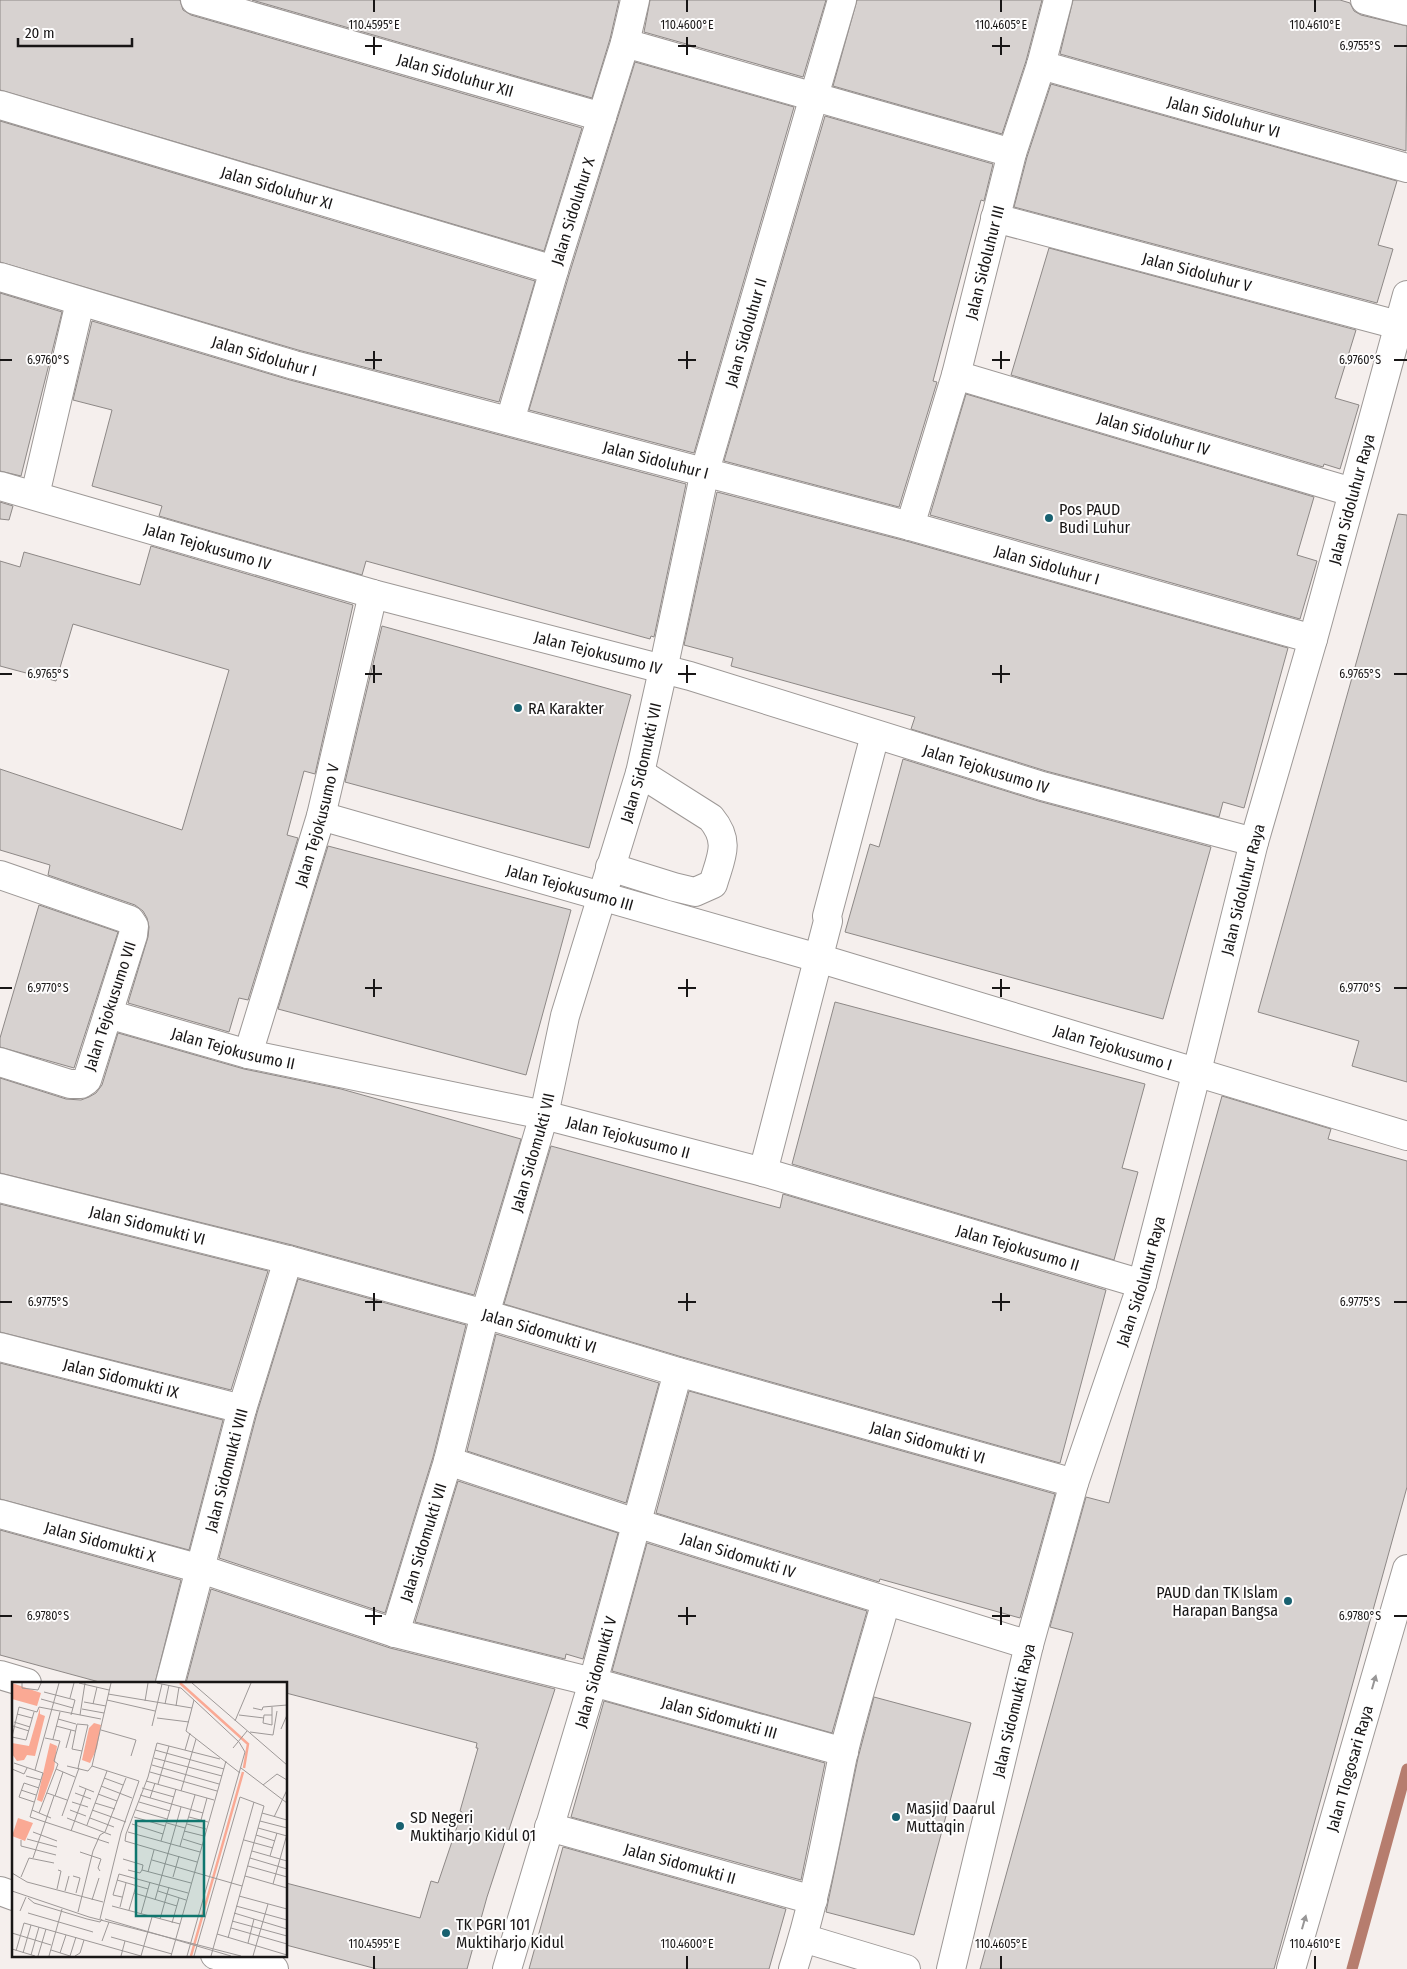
<svg xmlns="http://www.w3.org/2000/svg" width="1407" height="1969" viewBox="0 0 1407 1969" font-family="'Fira Sans Condensed',sans-serif">
  <rect width="100%" height="100%" fill="#f5efed"/>
  <g fill="none" stroke-linecap="round" stroke-linejoin="round">
    <path stroke="#b67d6e" stroke-width="11" d="M1352,1969L1407,1769"/>
  </g>
  <g fill="#d7d2d0" stroke="#8d8886">
    <path d="M0,0H180L183,10L191,15L582,128L544,251L0,90Z"/>
    <path d="M252,0H619L610,39L592,98Z"/>
    <path d="M650,0H826L803,77L644,32Z"/>
    <path d="M857,0H1042L1026,61L1002,134L833,86Z"/>
    <path d="M1073,0H1340L1350,3L1354,11L1361,15L1407,26L1406,151L1060,54Z"/>
    <path d="M635,62L794,107L694,453L529,410L569,275Z"/>
    <path d="M1051,84L1397,181L1378,245L1393,249L1377,303L1014,207L1027,157Z"/>
    <path d="M825,116L993,164L984,201L981,200L933,381L937,382L899,507L724,461Z"/>
    <path d="M0,121L535,281L499,402L298,350L0,262Z"/>
    <path d="M1049,248L1356,330L1335,398L1359,405L1340,469L1324,464L1323,467L1011,375Z"/>
    <path d="M0,293L62,312L21,476L0,471Z"/>
    <path d="M92,321L290,380L686,484L654,637L651,636L650,639L366,561L362,575L159,516L162,506L92,486L112,410L73,400Z"/>
    <path d="M966,394L1314,497L1297,555L1317,561L1300,619L930,515Z"/>
    <path d="M717,492L906,541L1288,648L1244,808L1223,802L1219,817L1046,771L911,729L915,717L731,666L733,658L684,645Z"/>
    <path d="M0,502L13,506L9,520L0,519Z"/>
    <path d="M1398,514L1407,515V1082L1352,1066L1359,1041L1258,1012Z"/>
    <path d="M151,546L353,605L315,774L304,771L287,835L298,838L248,1000L239,998L229,1032L128,1003L148,937L149,927L147,918L143,911L135,905L48,875L50,865L0,850V769L182,830L229,670L73,624L56,681L0,666V561L20,567L24,552L140,585Z"/>
    <path d="M382,626L631,695L589,848L345,782Z"/>
    <path d="M903,759L1038,801L1211,847L1163,1019L845,932L870,844L879,847Z"/>
    <path d="M328,846L571,910L526,1075L278,1009Z"/>
    <path d="M39,905L118,932L74,1068L0,1047V1038Z"/>
    <path d="M835,1002L1145,1084L1122,1168L1138,1172L1114,1260L792,1164Z"/>
    <path d="M118,1033L244,1069L341,1089L521,1139L474,1295L292,1245L0,1173V1078L66,1099L81,1100L89,1097L96,1093L102,1085Z"/>
    <path d="M1222,1096L1331,1129L1328,1139L1407,1161V1487L1309,1842L1274,1969H980L1073,1633L1050,1627L1086,1497L1109,1503Z"/>
    <path d="M551,1146L780,1208L783,1194L1106,1290L1060,1463L682,1357L504,1304Z"/>
    <path d="M0,1204L268,1271L231,1390L0,1332Z"/>
    <path d="M298,1279L466,1325L433,1457L385,1613L219,1558L257,1413Z"/>
    <path d="M496,1334L659,1383L626,1503L467,1451Z"/>
    <path d="M0,1363L223,1420L189,1550L0,1499Z"/>
    <path d="M689,1391L1055,1494L1020,1618L880,1579L879,1582L656,1513Z"/>
    <path d="M458,1481L618,1533L583,1659L566,1654L565,1659L415,1622Z"/>
    <path d="M0,1530L181,1580L155,1683H103L0,1655Z"/>
    <path d="M647,1543L867,1611L832,1733L612,1671Z"/>
    <path d="M211,1589L390,1648L555,1689L487,1897L467,1969H377L286,1945V1883L420,1918L431,1881L438,1883L462,1812L460,1811L478,1748H476L477,1743L286,1693V1683H186Z"/>
    <path d="M874,1697L971,1723L914,1935L826,1912L858,1758Z"/>
    <path d="M604,1701L825,1763L801,1880L571,1817Z"/>
    <path d="M563,1847L786,1909L769,1969H529Z"/>
  </g>
  <g fill="none" stroke-linecap="round" stroke-linejoin="round">
    <g stroke="#9d9896" stroke-width="30">
      <g id="minor">
        <path id="s1" d="M195,0L602,117"/>
        <path d="M1365,0L1407,11"/>
        <path d="M625,43L1012,153"/>
        <path id="s2" d="M1041,65L1407,168"/>
        <path id="s3" d="M0,105L554,270"/>
        <path id="s4" d="M995,218L1398,325"/>
        <path id="s5" d="M0,277L294,365L910,526L1313,639"/>
        <path id="s6" d="M956,375L1352,492"/>
        <path id="s7" d="M510,421L554,270L625,43L635,0"/>
        <path id="s8" d="M0,486L373,594L690,676L1042,786L1254,842"/>
        <path d="M35,495L80,302"/>
        <path id="s9" d="M910,526L956,375L1012,153L1041,65L1058,0"/>
        <path id="s10" d="M321,816L818,958L1407,1136"/>
        <path d="M610,867L674,887L695,892L713,884C721,857 731,842 711,818L640,773"/>
        <path d="M0,875L130,920L134,926L133,935L87,1080L81,1084H70L0,1062"/>
        <path id="s11" d="M108,1014L248,1054L544,1115L763,1172L1142,1284"/>
        <path id="s12" d="M248,1054L321,816L373,594"/>
        <path d="M763,1172L828,921L827,916L875,735"/>
        <path id="s13" d="M0,1188L288,1260L485,1314L678,1372L1074,1483"/>
        <path id="s14" d="M0,1347L242,1409"/>
        <path id="s15" d="M448,1461L636,1523L1029,1645"/>
        <path id="s16" d="M0,1514L201,1569L395,1633L593,1682L844,1752"/>
        <path id="s17" d="M395,1633L448,1461L485,1314L544,1115L565,1016L640,773L663,670L705,471L842,0"/>
        <path d="M0,1675L27,1683"/>
        <path id="s18" d="M170,1683L242,1409L288,1260"/>
        <path id="s19" d="M549,1827L813,1900"/>
        <path d="M0,1891L14,1896"/>
        <path d="M803,1938L906,1969"/>
        <path d="M215,1955L274,1969"/>
        <path id="s20" d="M507,1969L593,1682L678,1372"/>
        <path d="M793,1969C816,1899 828,1827 843,1755C855,1703 872,1652 886,1601"/>
        <path id="s21" d="M951,1969L1029,1645L1074,1483L1142,1284L1197,1071L1254,842L1313,639L1407,295"/>
        <path id="s22" d="M1291,1969L1407,1569"/>
      </g>
    </g>
    <use href="#minor" stroke="#fff" stroke-width="28"/>
  </g>
  <defs><path id="oneway-solid" d="M-6-.8H1V-3.2L6.5 0L1 3.2V.8H-6Z" transform="scale(1.25)"/></defs>
  <g fill="#979696">
    <use href="#oneway-solid" transform="translate(1374 1682) rotate(-74)"/>
    <use href="#oneway-solid" transform="translate(1304 1922) rotate(-74)"/>
  </g>
  <path fill="none" stroke="#181616" stroke-width="2" d="M374,0V12M687,0V12M1001,0V12M1315,0V12M374,37V55M687,37V55M1001,37V55M365,46H382M678,46H696M992,46H1010M1394,46H1407M374,351V369M687,351V369M1001,351V369M0,360H12M365,360H382M678,360H696M992,360H1010M1394,360H1407M374,665V683M687,665V683M1001,665V683M0,674H12M365,674H382M678,674H696M992,674H1010M1394,674H1407M374,979V997M687,979V997M1001,979V997M0,988H12M365,988H382M678,988H696M992,988H1010M1394,988H1407M374,1293V1311M687,1293V1311M1001,1293V1311M0,1302H12M365,1302H382M678,1302H696M992,1302H1010M1394,1302H1407M374,1607V1625M687,1607V1625M1001,1607V1625M0,1616H12M365,1616H382M678,1616H696M992,1616H1010M1394,1616H1407M374,1956V1969M687,1956V1969M1001,1956V1969M1315,1956V1969"/>
  <g fill="#186170" stroke="#fefdfd" stroke-width="2">
    <circle cx="1049" cy="518" r="5"/>
    <circle cx="518" cy="708" r="5"/>
    <circle cx="1288" cy="1601" r="5"/>
    <circle cx="896" cy="1817" r="5"/>
    <circle cx="400" cy="1826" r="5"/>
    <circle cx="446" cy="1933" r="5"/>
  </g>
  <g text-anchor="middle" dominant-baseline="central" stroke-width="4" stroke-linejoin="round" paint-order="stroke">
    <g font-size="16" fill="#181616" stroke="#fefdfd">
      <text stroke="none"><textPath href="#s1" startOffset="271">Jalan Sidoluhur XII</textPath></text>
      <text stroke="none"><textPath href="#s2" startOffset="190">Jalan Sidoluhur VI</textPath></text>
      <text stroke="none"><textPath href="#s3" startOffset="289">Jalan Sidoluhur XI</textPath></text>
      <text stroke="none"><textPath href="#s7" startOffset="219">Jalan Sidoluhur X</textPath></text>
      <text stroke="none"><textPath href="#s9" startOffset="274">Jalan Sidoluhur III</textPath></text>
      <text stroke="none"><textPath href="#s4" startOffset="209">Jalan Sidoluhur V</textPath></text>
      <text stroke="none"><textPath href="#s17" startOffset="1348">Jalan Sidoluhur II</textPath></text>
      <text stroke="none"><textPath href="#s5" startOffset="276">Jalan Sidoluhur I</textPath></text>
      <text stroke="none"><textPath href="#s6" startOffset="206">Jalan Sidoluhur IV</textPath></text>
      <text stroke="none"><textPath href="#s5" startOffset="681">Jalan Sidoluhur I</textPath></text>
      <text stroke="none"><textPath href="#s21" startOffset="1524">Jalan Sidoluhur Raya</textPath></text>
      <text stroke="none"><textPath href="#s8" startOffset="216">Jalan Tejokusumo IV</textPath></text>
      <text stroke="none"><textPath href="#s5" startOffset="1086">Jalan Sidoluhur I</textPath></text>
      <text stroke="none"><textPath href="#s8" startOffset="621">Jalan Tejokusumo IV</textPath></text>
      <text stroke="none"><textPath href="#s17" startOffset="905">Jalan Sidomukti VII</textPath></text>
      <text stroke="none"><textPath href="#s8" startOffset="1026">Jalan Tejokusumo IV</textPath></text>
      <text stroke="none"><textPath href="#s12" startOffset="239">Jalan Tejokusumo V</textPath></text>
      <text stroke="none"><textPath href="#s10" startOffset="259">Jalan Tejokusumo III</textPath></text>
      <text stroke="none"><textPath href="#s21" startOffset="1119">Jalan Sidoluhur Raya</textPath></text>
      <text transform="translate(110 1006) rotate(-72)">Jalan Tejokusumo VII</text>
      <text stroke="none"><textPath href="#s10" startOffset="825">Jalan Tejokusumo I</textPath></text>
      <text stroke="none"><textPath href="#s11" startOffset="130">Jalan Tejokusumo II</textPath></text>
      <text stroke="none"><textPath href="#s11" startOffset="535">Jalan Tejokusumo II</textPath></text>
      <text stroke="none"><textPath href="#s17" startOffset="500">Jalan Sidomukti VII</textPath></text>
      <text stroke="none"><textPath href="#s13" startOffset="152">Jalan Sidomukti VI</textPath></text>
      <text stroke="none"><textPath href="#s11" startOffset="940">Jalan Tejokusumo II</textPath></text>
      <text stroke="none"><textPath href="#s21" startOffset="714">Jalan Sidoluhur Raya</textPath></text>
      <text stroke="none"><textPath href="#s13" startOffset="558">Jalan Sidomukti VI</textPath></text>
      <text stroke="none"><textPath href="#s14" startOffset="125">Jalan Sidomukti IX</textPath></text>
      <text stroke="none"><textPath href="#s13" startOffset="962">Jalan Sidomukti VI</textPath></text>
      <text stroke="none"><textPath href="#s18" startOffset="220">Jalan Sidomukti VIII</textPath></text>
      <text stroke="none"><textPath href="#s16" startOffset="104">Jalan Sidomukti X</textPath></text>
      <text stroke="none"><textPath href="#s17" startOffset="95">Jalan Sidomukti VII</textPath></text>
      <text stroke="none"><textPath href="#s15" startOffset="305">Jalan Sidomukti IV</textPath></text>
      <text stroke="none"><textPath href="#s20" startOffset="310">Jalan Sidomukti V</textPath></text>
      <text stroke="none"><textPath href="#s21" startOffset="266">Jalan Sidomukti Raya</textPath></text>
      <text stroke="none"><textPath href="#s16" startOffset="748">Jalan Sidomukti III</textPath></text>
      <text stroke="none"><textPath href="#s22" startOffset="209">Jalan Tlogosari Raya</textPath></text>
      <text stroke="none"><textPath href="#s19" startOffset="136">Jalan Sidomukti II</textPath></text>
    </g>
    <g font-size="16" fill="#181616" stroke="#fefdfd" text-anchor="start">
      <text x="1059" y="509">Pos PAUD<tspan x="1059" dy="18">Budi Luhur</tspan></text>
      <text x="528" y="708">RA Karakter</text>
      <text x="1278" y="1592" text-anchor="end">PAUD dan TK Islam<tspan x="1278" dy="18">Harapan Bangsa</tspan></text>
      <text x="906" y="1808">Masjid Daarul<tspan x="906" dy="18">Muttaqin</tspan></text>
      <text x="410" y="1817">SD Negeri<tspan x="410" dy="18">Muktiharjo Kidul 01</tspan></text>
      <text x="456" y="1924">TK PGRI 101<tspan x="456" dy="18">Muktiharjo Kidul</tspan></text>
    </g>
  </g>
  <g transform="translate(12 1682)">
    <rect width="275" height="275" fill="#f5efed"/>
    <path d="M0,1L29,11L25,24L0,17ZM28,26V32L33,34L23,74L15,73L12,78L5,79L0,72V61L17,64ZM82,41L89,43L85,66L78,81L70,78L77,46ZM38,61L45,64L42,87L30,120L25,118ZM6,136L21,141L13,159L0,154Z" fill="#faa994"/>
    <path fill="none" stroke="#faa994" stroke-width="2.5" d="M168,1L236,62L232,86M179,274L231,90"/>
    <path fill="none" stroke="#9d9897" stroke-width="1" d="M10,1V6L26,8L29,1M67,1L97,8M145,1L169,6L227,60L233,70L175,274M180,1L275,83M32,10L63,18L59,33M96,12L180,26M58,16L62,1M29,17L61,26M95,18L143,29M182,18L174,49L228,91M133,19L136,1M72,20L94,24M81,22L85,5M153,22L157,3M164,24L167,5M241,26L250,28L251,25L275,23M70,27L92,31M5,32L20,36M68,33L73,1M227,33L252,36M145,36L177,40M46,37L64,42M223,39L239,1M2,40L18,45M260,43L251,41L252,33H260M260,43V25M1,44L17,49M44,44L63,49M140,44L150,2M269,47L275,33M89,48L124,58L119,74M238,50L261,53L265,29M0,55L7,25L25,30L27,25L89,37M0,55L14,58L22,30M33,56L48,59L42,79L46,82M41,57L48,30M54,66L59,48M221,66L235,49M143,68L212,87M173,68L178,51M142,76L210,94M2,81L31,91L18,135L97,161M140,83L207,102M55,84L76,89L80,84L99,1M80,84L127,99L109,151L88,237M66,86L70,69L76,43L65,42L60,67L70,69M229,86L275,121M0,87L12,92L15,86M44,87L63,95M23,88L47,1M138,90L205,109M14,94L29,98M92,96L111,103M134,99L202,118M146,102L157,64M251,103L265,92L275,98M67,104L82,110M89,104L120,116M130,106L162,115M9,108L24,113M169,109L184,57M35,111L55,118M63,111L79,117M86,112L105,119M128,113L191,131M43,114L51,90M138,116L143,101M22,120L7,115L12,101L27,106M60,120L76,125M127,120L158,129M83,121L103,127M20,128L39,136M58,128L74,134M80,128L114,140M124,128L155,137M27,131L46,82M250,131L275,138M50,134L67,86M122,135L153,144M177,135L196,140M262,135L275,108M55,136L99,153M78,136L102,145M189,138L195,116M248,139L275,146M155,141L173,146M120,142L151,152M175,142L194,147M75,143L95,89M246,146L275,154M59,149L74,107M172,149L192,154M21,150L45,159M116,150L188,170M244,153L263,159M15,157L45,165M171,157L190,163M9,158V164L44,173M232,158L261,166M149,159L164,107M168,164L183,113M240,169L275,179M68,170L89,177L86,186L88,189M258,174L265,151M21,176L42,114M238,176L275,187M111,177L131,183L130,188M140,178L230,204M185,180L113,159L114,152L136,95L145,61L208,77M236,184L275,195M116,188L128,191L130,188M130,188L179,201M136,190L142,168M0,191L15,200L91,220M61,194L68,196L64,211M233,194L275,206M9,195L17,176L42,181M161,195L167,174M105,198L136,207M261,202L275,152M45,207L49,189L46,188M0,209L77,235L229,274M53,209L57,194M146,209L174,218M122,211L165,224M227,214L275,227M110,215L101,213L107,192L176,211M16,216L22,221L75,237L88,240L90,237M80,218L87,196M143,218L169,125M100,224L168,242M224,224L275,238M108,225L114,201M117,228L124,204M8,229L14,215M66,230L81,169L88,153L93,150L114,96M16,231L81,250M222,231L275,247M129,232L138,200M93,237L219,274M148,237L157,205M220,239L275,254M160,241L167,216M219,246L275,262M0,251L39,263M205,252L275,273M99,255L160,272M90,259L97,240M236,261L242,237M0,267L23,274M39,268L58,274M4,269L12,241L129,274M11,271L19,243M48,271L54,253M19,273L27,245M26,274L34,247M37,274L50,227M58,274L64,255M63,274L68,271L72,258M109,274L113,259M129,274L140,235M159,274L214,79M182,274L228,115L252,124L216,256M199,274L242,120M241,274L256,222"/>
    <path fill="#0f766e" fill-opacity="0.15" stroke="#0f766e" stroke-width="2.5" d="M124,139H192V234H124Z"/>
    <rect width="275" height="275" fill="none" stroke="#181616" stroke-width="2.5"/>
  </g>
  <g font-size="12" text-anchor="middle" fill="#181616" stroke="#fefdfd" stroke-width="4" stroke-linejoin="round" paint-order="stroke">
    <text x="374" y="29">110.4595°E</text>
    <text x="687" y="29">110.4600°E</text>
    <text x="1001" y="29">110.4605°E</text>
    <text x="1315" y="29">110.4610°E</text>
    <text x="1360" y="50">6.9755°S</text>
    <text x="48" y="364">6.9760°S</text>
    <text x="1360" y="364">6.9760°S</text>
    <text x="48" y="678">6.9765°S</text>
    <text x="1360" y="678">6.9765°S</text>
    <text x="48" y="992">6.9770°S</text>
    <text x="1360" y="992">6.9770°S</text>
    <text x="48" y="1306">6.9775°S</text>
    <text x="1360" y="1306">6.9775°S</text>
    <text x="48" y="1620">6.9780°S</text>
    <text x="1360" y="1620">6.9780°S</text>
    <text x="374" y="1948">110.4595°E</text>
    <text x="687" y="1948">110.4600°E</text>
    <text x="1001" y="1948">110.4605°E</text>
    <text x="1315" y="1948">110.4610°E</text>
  </g>
  <path d="M18 38v8h114v-8" fill="none" stroke="#181616" stroke-width="2.5"/>
  <text x="25" y="38" font-size="15" fill="#181616" stroke="#fefdfd" stroke-width="4" paint-order="stroke">20 m</text>
</svg>
